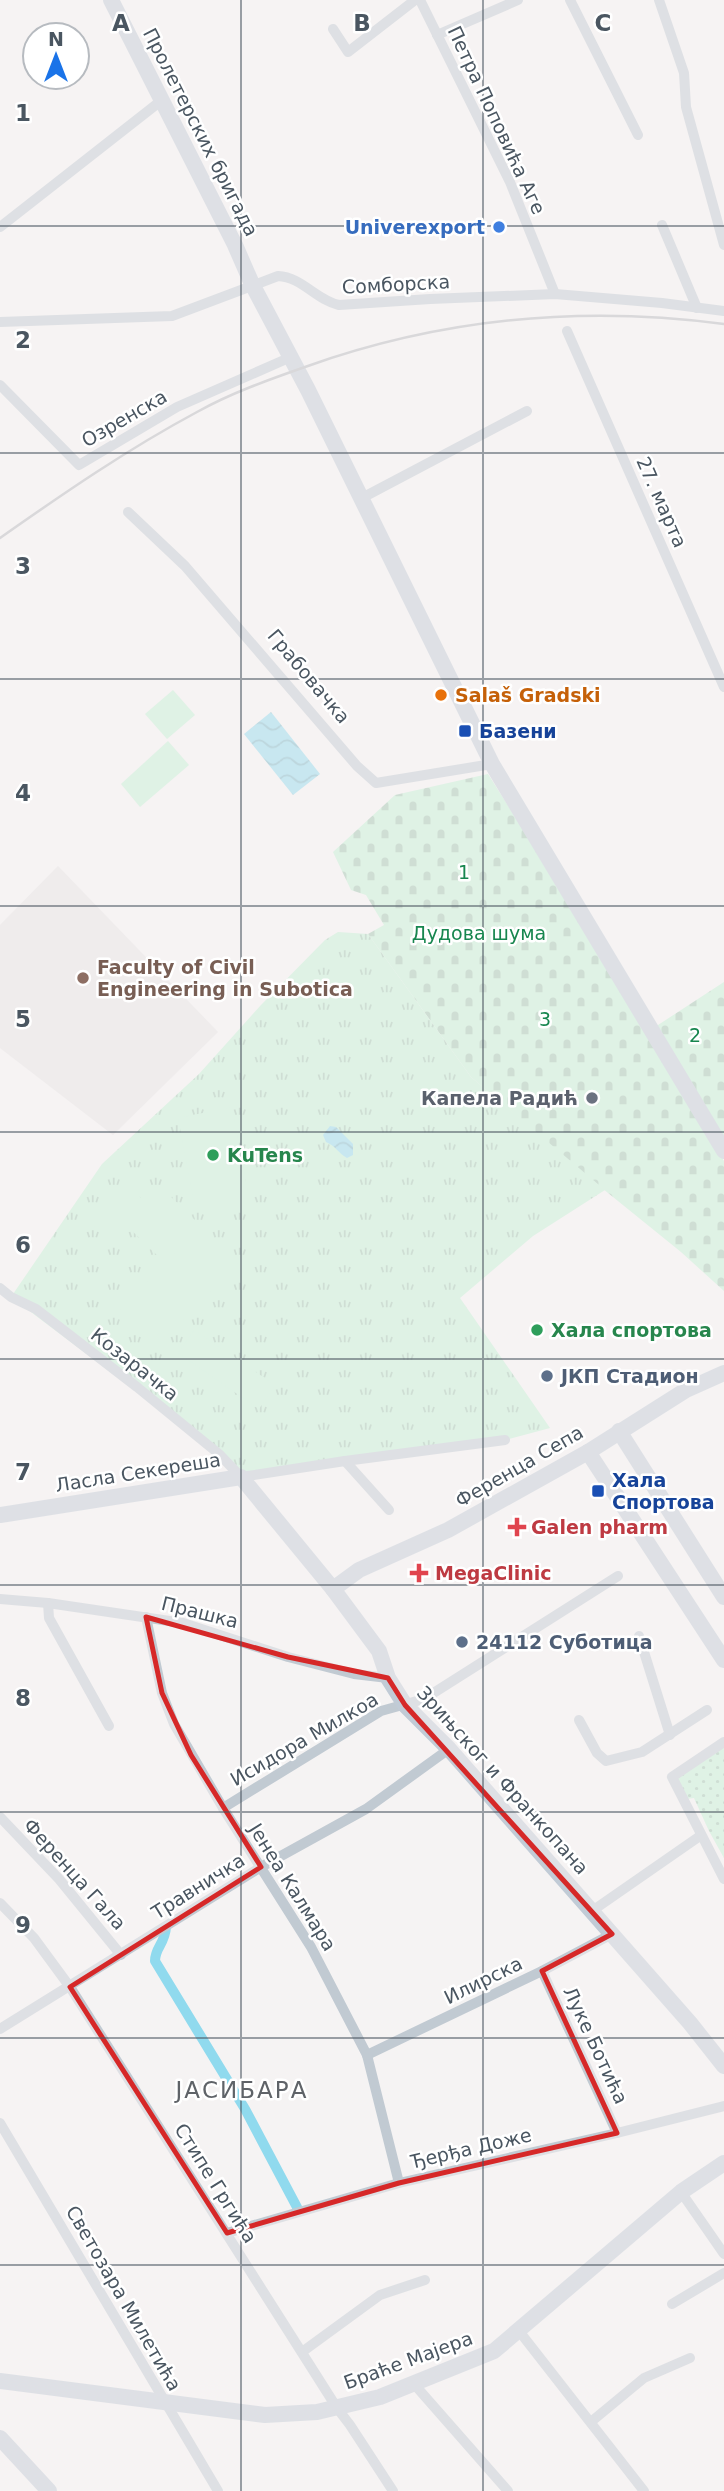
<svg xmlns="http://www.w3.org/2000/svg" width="724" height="2491" viewBox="0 0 724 2491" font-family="'DejaVu Sans',sans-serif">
  <defs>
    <pattern id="grass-dots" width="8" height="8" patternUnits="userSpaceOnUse" patternTransform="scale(1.75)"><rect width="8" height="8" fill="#c3f1d5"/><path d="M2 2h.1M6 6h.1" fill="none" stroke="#a0c6b0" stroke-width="1.8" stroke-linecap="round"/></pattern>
    <pattern id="cemetery-stones" width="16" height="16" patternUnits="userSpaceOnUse" patternTransform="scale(1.75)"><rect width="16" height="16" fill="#c3f1d5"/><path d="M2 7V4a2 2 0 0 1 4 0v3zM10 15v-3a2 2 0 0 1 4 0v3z" fill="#a0c6b0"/></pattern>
    <pattern id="park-tufts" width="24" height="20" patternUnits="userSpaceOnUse" patternTransform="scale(1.75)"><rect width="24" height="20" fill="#c3f1d5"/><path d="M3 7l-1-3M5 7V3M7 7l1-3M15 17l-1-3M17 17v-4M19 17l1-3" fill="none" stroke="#a0c6b0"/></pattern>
    <pattern id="water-waves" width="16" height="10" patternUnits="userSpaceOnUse" patternTransform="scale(1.75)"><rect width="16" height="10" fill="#90daee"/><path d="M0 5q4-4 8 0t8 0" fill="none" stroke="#78b4c4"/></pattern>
  </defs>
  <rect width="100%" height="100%" fill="#f5f3f3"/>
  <path fill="#e6e4e5" d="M58,866L218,1032L113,1135L0,1048V925Z"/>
  <path fill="url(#grass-dots)" d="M724,1745V1858L709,1831L694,1798L686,1799L675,1777Z"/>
  <g fill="url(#cemetery-stones)">
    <path d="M488,774L543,861L724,1161V1291L681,1252L571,1163L471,1077L368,934L384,925L366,895L351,890L333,852L395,795Z"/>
    <path d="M724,982V1139L655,1027Z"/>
  </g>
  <path fill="url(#park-tufts)" d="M338,932L368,934L471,1077L605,1190L533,1236L460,1298L550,1428L505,1440L241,1477L219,1454L11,1297L102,1164L199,1074L261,1005L325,940Z"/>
  <g fill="#c3f1d5">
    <path d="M173,690L195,715L167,739L145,714Z"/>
    <path d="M168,741L189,765L140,807L121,784Z"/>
    <path d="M232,1107L248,1192L213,1223L194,1202L178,1118Z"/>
    <path d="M128,1186L148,1204L163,1189L199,1224L163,1261L127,1226L111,1242L91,1223Z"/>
    <path d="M200,1227L238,1263L158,1346L120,1310Z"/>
    <path d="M194,1330L275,1385L259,1409L178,1353Z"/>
  </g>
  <g fill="url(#water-waves)">
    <path d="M271,712L320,774L293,795L244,734Z"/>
    <path d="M330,1126L336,1127L353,1144V1155L347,1158C338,1153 336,1146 326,1142L323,1135Z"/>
  </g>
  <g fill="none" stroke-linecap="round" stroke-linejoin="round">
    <path stroke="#90daee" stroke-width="10" d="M166,1927C165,1944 155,1947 155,1961L245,2109L299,2211"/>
    <g stroke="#c1cad2" stroke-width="10">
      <path d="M420,0L510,182L555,294"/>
      <path d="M570,0L638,135"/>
      <path d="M659,0L684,73L686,107L724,245"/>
      <path d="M333,29L348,52L415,0"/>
      <path d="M437,35L518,0"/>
      <path d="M662,225L697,308"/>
      <path d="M0,227L162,100"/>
      <path d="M0,322L172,316L278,276C302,277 316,300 339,305L430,299L555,294L662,303L724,311"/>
      <path d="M567,331L724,687"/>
      <path d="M0,385L79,465L177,407L291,357"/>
      <path d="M360,499L527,411"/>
      <path d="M128,512L185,566L357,766L376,783L492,764"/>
      <path d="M0,1288L11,1297L36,1309L137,1387L219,1454L241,1477L345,1461L505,1440"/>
      <path d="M345,1461L389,1510"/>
      <path d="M0,1599L48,1603L183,1623L288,1657L354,1674L388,1678"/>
      <path d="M48,1603L49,1618L109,1726"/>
      <path d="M146,1617L162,1693L174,1724L223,1808L311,1947L367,2055L399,2183"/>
      <path d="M639,1636L670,1735"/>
      <path d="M579,1720L597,1753L606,1761L642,1752L707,1710"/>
      <path d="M724,1742L672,1777L724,1879"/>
      <path d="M223,1808L381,1711L424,1699L618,1576"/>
      <path d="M0,1817L59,1879L121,1955"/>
      <path d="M0,1903L34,1938L70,1987L337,2408L350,2425L393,2491"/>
      <path d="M592,1911L700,1836"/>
      <path d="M542,1971L617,2133"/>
      <path d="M0,2029L261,1867L366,1809L449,1749"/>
      <path d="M367,2055L542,1971L612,1934"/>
      <path d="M0,2123L218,2491"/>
      <path d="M681,2192L724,2254"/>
      <path d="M227,2233L399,2183L617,2133L724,2106"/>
      <path d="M672,2304L724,2273"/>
      <path d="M519,2331L644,2491"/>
      <path d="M302,2352L380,2295L425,2280"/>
      <path d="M414,2384L508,2491"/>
      <path d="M592,2421L644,2378L690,2358"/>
    </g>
    <g stroke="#c1cbd6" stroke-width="16">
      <path d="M111,0L235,245L252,284L308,390L492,764L724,1151"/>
      <path d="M619,1431L724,1597"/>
      <path d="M588,1452L724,1660"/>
      <path d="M0,1515L241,1477L333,1589L379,1651L388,1678L405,1705L449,1749L690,2023L724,2066"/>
      <path d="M333,1589L359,1570L448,1530L588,1452L686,1390L724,1373"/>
      <path d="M0,2381L265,2415L317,2412L380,2397L494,2351L681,2192L724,2163"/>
      <path d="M0,2438L49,2491"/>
    </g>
    <path stroke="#b5b8bd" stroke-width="2.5" d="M0,538C64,493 128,449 197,412C231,393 268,380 305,367C442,318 580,305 724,324"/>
  </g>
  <path d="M0 0H724V2491H0ZM146,1617L288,1657L388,1678L405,1705L612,1934L542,1971L617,2133L399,2183L227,2233L70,1987L261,1867L191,1755L162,1693Z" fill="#f5f3f3" fill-opacity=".55" fill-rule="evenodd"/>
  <path fill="none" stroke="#d62828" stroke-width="5" stroke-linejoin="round" d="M146,1617L288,1657L388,1678L405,1705L612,1934L542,1971L617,2133L399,2183L227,2233L70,1987L261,1867L191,1755L162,1693Z"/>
  <path fill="none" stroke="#4a5661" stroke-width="2" stroke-opacity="0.55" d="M241,0V2491M483,0V2491M0,226H724M0,453H724M0,679H724M0,906H724M0,1132H724M0,1359H724M0,1585H724M0,1812H724M0,2038H724M0,2265H724"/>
  <circle fill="#3f7fe0" stroke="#fff" stroke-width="2.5" cx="499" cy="227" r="7"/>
  <circle fill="#e8710a" stroke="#fff" stroke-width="2.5" cx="441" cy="695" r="7"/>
  <g fill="#1a4fb4" stroke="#fff" stroke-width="2.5">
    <rect x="458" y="724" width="14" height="14" rx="3.5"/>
    <rect x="591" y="1484" width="14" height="14" rx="3.5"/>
  </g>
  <circle fill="#8d6e63" stroke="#fff" stroke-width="2.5" cx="83" cy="978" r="7"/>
  <circle fill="#6b7280" stroke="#fff" stroke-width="2.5" cx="592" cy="1098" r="7"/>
  <g fill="#2e9e5b" stroke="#fff" stroke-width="2.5">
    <circle cx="213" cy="1155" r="7"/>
    <circle cx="537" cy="1330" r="7"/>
  </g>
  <g fill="#5c6f8a" stroke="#fff" stroke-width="2.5">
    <circle cx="547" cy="1376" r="7"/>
    <circle cx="462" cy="1642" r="7"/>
  </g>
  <g fill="#e0444e" stroke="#fff" stroke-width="2.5">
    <path d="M513.5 1516.5h7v7h7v7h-7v7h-7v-7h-7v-7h7z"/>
    <path d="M415.5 1562.5h7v7h7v7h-7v7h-7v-7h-7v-7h7z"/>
  </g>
  <g text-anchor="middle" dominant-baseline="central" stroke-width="5" stroke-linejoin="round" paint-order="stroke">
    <g font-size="19" fill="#4a5661" stroke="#fff">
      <text transform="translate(497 120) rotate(65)">Петра Поповића Аге</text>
      <text transform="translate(201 132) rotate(63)">Пролетерских бригада</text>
      <text transform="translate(396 284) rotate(-3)">Сомборска</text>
      <text transform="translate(124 418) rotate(-30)">Озренска</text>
      <text transform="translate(662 502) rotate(66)">27. марта</text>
      <text transform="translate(309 676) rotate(50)">Грабовачка</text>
      <text transform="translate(135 1364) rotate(38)">Козарачка</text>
      <text transform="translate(519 1466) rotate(-30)">Ференца Сепа</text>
      <text transform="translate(138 1472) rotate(-9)">Ласла Секереша</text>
      <text transform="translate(200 1612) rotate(14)">Прашка</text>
      <text transform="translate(304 1739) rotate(-30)">Исидора Милкоа</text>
      <text transform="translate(503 1780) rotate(48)">Зрињског и Франкопана</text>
      <text transform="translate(75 1874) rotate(48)">Ференца Гала</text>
      <text transform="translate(198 1886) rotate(-32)">Травничка</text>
      <text transform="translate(293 1887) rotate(58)">Јенеа Калмара</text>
      <text transform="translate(483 1980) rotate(-26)">Илирска</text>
      <text transform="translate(596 2045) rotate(65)">Луке Ботића</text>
      <text transform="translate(471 2148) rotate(-13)">Ђерђа Доже</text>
      <text transform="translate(216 2183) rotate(58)">Стипе Гргића</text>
      <text transform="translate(124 2298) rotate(60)">Светозара Милетића</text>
      <text transform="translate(408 2360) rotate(-20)">Браће Мајера</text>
    </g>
    <g font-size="19" font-weight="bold" fill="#366cbe" stroke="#fff" text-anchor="end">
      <text x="485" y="227">Univerexport</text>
    </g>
    <g font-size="19" font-weight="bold" fill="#c56008" stroke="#fff" text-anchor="start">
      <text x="455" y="695">Salaš Gradski</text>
    </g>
    <g font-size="19" font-weight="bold" fill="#164399" stroke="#fff" text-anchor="start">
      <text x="479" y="731">Базени</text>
      <text x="612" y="1480">Хала<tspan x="612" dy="22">Спортова</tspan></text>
    </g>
    <g font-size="19" fill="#17864f" stroke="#fff">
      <text x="464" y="872">1</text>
      <text x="479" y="933">Дудова шума</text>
      <text x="545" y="1019">3</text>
      <text x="695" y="1035">2</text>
    </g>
    <g font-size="19" font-weight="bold" fill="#785e54" stroke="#fff" text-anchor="start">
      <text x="97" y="967">Faculty of Civil<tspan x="97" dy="22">Engineering in Subotica</tspan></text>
    </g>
    <g font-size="19" font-weight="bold" fill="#5b616d" stroke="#fff" text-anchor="end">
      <text x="578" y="1098">Капела Радић</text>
    </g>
    <g font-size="19" font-weight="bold" fill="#27864d" stroke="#fff" text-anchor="start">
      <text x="227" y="1155">KuTens</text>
      <text x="551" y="1330">Хала спортова</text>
    </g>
    <g font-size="19" font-weight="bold" fill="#4e5e75" stroke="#fff" text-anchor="start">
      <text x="561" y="1376">ЈКП Стадион</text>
      <text x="476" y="1642">24112 Суботица</text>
    </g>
    <g font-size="19" font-weight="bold" fill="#be3a42" stroke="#fff" text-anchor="start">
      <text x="531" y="1527">Galen pharm</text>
      <text x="435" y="1573">MegaClinic</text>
    </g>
    <g font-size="23" letter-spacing="2" fill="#5f6368" stroke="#fff">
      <text x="242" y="2090">ЈАСИБАРА</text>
    </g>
  </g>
  <g font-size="23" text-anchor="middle" font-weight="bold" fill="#4a5661" stroke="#fff" stroke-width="5" stroke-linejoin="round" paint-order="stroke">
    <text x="121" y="31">A</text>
    <text x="362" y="31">B</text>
    <text x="603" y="31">C</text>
    <text x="23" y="121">1</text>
    <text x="23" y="348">2</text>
    <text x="23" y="574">3</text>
    <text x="23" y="801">4</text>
    <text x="23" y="1027">5</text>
    <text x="23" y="1253">6</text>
    <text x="23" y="1480">7</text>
    <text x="23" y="1706">8</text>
    <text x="23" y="1933">9</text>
  </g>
  <g transform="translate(56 56)"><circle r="33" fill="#ffffff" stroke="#b7bbc0" stroke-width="2"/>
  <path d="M0-5L12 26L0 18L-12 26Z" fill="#1a73e8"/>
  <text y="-10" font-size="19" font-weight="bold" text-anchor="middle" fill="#4a5661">N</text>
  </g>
</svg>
